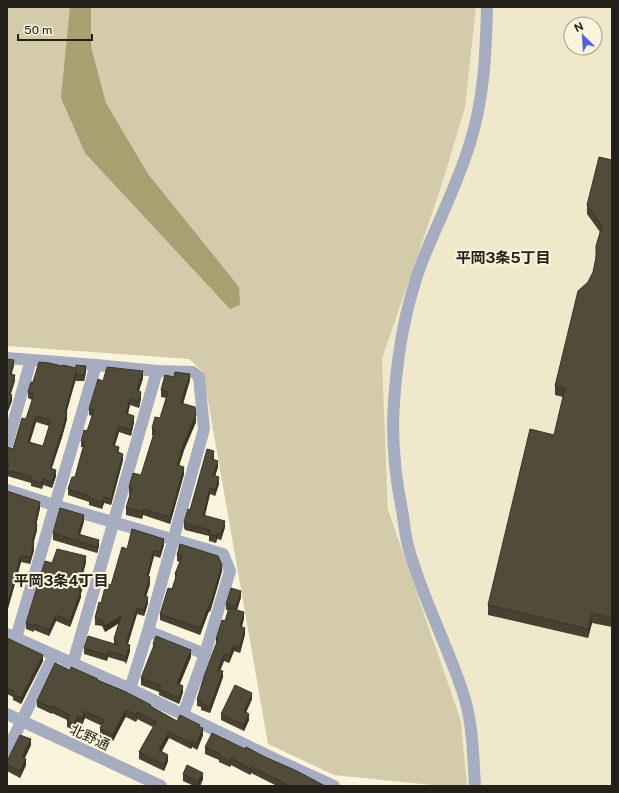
<svg xmlns="http://www.w3.org/2000/svg" width="619" height="793" viewBox="0 0 619 793" font-family="'Public Sans','Noto Sans JP',sans-serif">
  <rect width="100%" height="100%" fill="#faf4dd"/>
  <path fill="#f0e8ca" fill-rule="evenodd" d="M476,7H612V786H467L461,721L389,509L382,359L440,190L465,108ZM571,24H595V48H571Z"/>
  <path fill="#d3cbaa" d="M7,7H476L465,108L440,190L382,359L388,509L461,721L467,786H442L334,775L268,744L203,372L189,359L7,346Z"/>
  <path fill="#aa9f71" d="M70,7H91V47L106,103L148,174L239,287L240,305L230,309L85,153L61,98Z"/>
  <g fill="none" stroke-linecap="round" stroke-linejoin="round">
    <g stroke="#a7adc1" stroke-width="12">
      <path d="M7,358L96,365L157,371L193,372L199,377L204,429L148,631L130,689"/>
      <path d="M7,445L31,360"/>
      <path d="M7,490L54,505L223,554L230,571L205,654L183,715"/>
      <path d="M148,631L205,654"/>
      <path d="M7,634L130,689L279,761L334,786"/>
      <path d="M16,638L96,365"/>
      <path d="M73,663L157,371"/>
      <path d="M7,714L161,786"/>
      <path d="M7,751L54,655"/>
      <path d="M475,786C473,754 473,721 462,690C446,642 421,595 408,546C405,534 404,522 402,510C396,481 393,452 393,422C395,367 403,311 423,259C439,220 458,183 470,143C484,99 486,53 487,7"/>
    </g>
  </g>
  <g fill="#464131" fill-rule="evenodd">
    <path d="M612,160V627L592,623L588,638L488,615V605L554,435L563,397L555,395V386L588,282L593,272L600,232L587,214V205Z"/>
    <path d="M62,366L86,372L84,381H76V379L66,412L67,419L62,437L51,469L56,476L52,488L43,485L42,489L31,486V483L7,476V447L13,449L26,419L32,400L28,398V392L33,382ZM36,422L49,426L43,446L30,442Z"/>
    <path d="M143,378L139,391L141,398L139,408L130,405L128,414L134,422L131,436L119,432L114,446L119,453L123,460L111,505L104,503L102,509L89,505V502L68,495V489L75,477L83,447H81V441L87,431L92,416L89,415V409L103,381Z"/>
    <path d="M190,380L183,404L196,422L184,450L179,466L184,474L170,524L143,515L142,519L126,515V508L130,494H129V487L141,475L153,436L152,435V428L160,418L166,398L161,397V390Z"/>
    <path d="M214,458V459L218,467L215,476L219,484L215,496L210,494L205,516L225,527L221,540L217,539L216,543L209,541V536L185,530L184,528V522Z"/>
    <path d="M7,491L40,508L36,524L37,530L33,543L34,550L30,564L21,562L7,612Z"/>
    <path d="M84,521L80,535L99,546L97,553L53,540V533Z"/>
    <path d="M180,544L222,571L210,612L209,611L200,635L160,620V614L172,589L175,579V574L180,562L177,561V555Z"/>
    <path d="M164,545L160,558L154,556L148,577L150,584L146,597L148,603L144,616L137,614L128,644L130,651L126,664L125,662L108,657L107,661L84,654V648L114,644V639L119,623L105,632L102,626L95,625V618L101,603L111,585L127,549Z"/>
    <path d="M86,562L82,576L84,583L81,593V597L70,627L56,621L49,636L34,630V632L26,629V623L52,563Z"/>
    <path d="M241,597L237,610L244,618L242,627L245,634L240,653L234,651L229,663L224,661L220,670L223,677L210,713L201,710V707L197,706V700L216,644V639L225,621L228,610H226V604Z"/>
    <path d="M7,638L43,661L21,704L13,700V697L7,694Z"/>
    <path d="M153,644L191,657L180,684L183,692L179,704L159,695V692L141,685V678L153,649Z"/>
    <path d="M70,670L98,680L151,706L177,721L200,727L203,735L197,750L192,747L191,749L169,738L161,751L168,761L164,771L139,759V752L153,727L137,719L136,722L126,717L125,718L113,741L100,735V728L102,726L85,718L82,725L78,723L74,730L67,727V720L52,713V714L37,707V701Z"/>
    <path d="M252,699L246,712L249,720L244,731L221,720V714Z"/>
    <path d="M31,745L25,758L26,765L20,778L7,771V761Z"/>
    <path d="M205,747L245,749L265,757L325,786H277L251,773L250,775L231,765L230,767L219,762V760L205,754Z"/>
    <path d="M183,774L203,779L200,786H194L183,781Z"/>
  </g>
  <g fill="#393528">
    <path d="M14,360V366L10,380V374Z"/>
    <path d="M86,366V372L84,381V375Z"/>
    <path d="M143,371V378L137,397V390Z"/>
    <path d="M76,372V378L65,418V412Z"/>
    <path d="M190,374V380L181,410V403Z"/>
    <path d="M15,375V381L9,400V394Z"/>
    <path d="M141,392V398L139,408V402Z"/>
    <path d="M12,395V401L7,414V408Z"/>
    <path d="M130,399V405L126,420V413Z"/>
    <path d="M67,412V419L62,437L50,474V468Z"/>
    <path d="M196,415V422L184,450L177,472V465L184,443Z"/>
    <path d="M36,416V422L28,448V442Z"/>
    <path d="M134,416V422L131,436V430Z"/>
    <path d="M119,426V432L113,452V445Z"/>
    <path d="M214,451V458L212,465V459Z"/>
    <path d="M123,454V460L111,505V499Z"/>
    <path d="M218,461V467L213,482V475Z"/>
    <path d="M184,467V474L170,524V517Z"/>
    <path d="M56,470V476L52,488V482Z"/>
    <path d="M219,477V484L215,496V490Z"/>
    <path d="M43,479V485L42,489V483Z"/>
    <path d="M210,488V494L203,521V515Z"/>
    <path d="M104,497V503L102,509V502Z"/>
    <path d="M40,502V508L35,530V523Z"/>
    <path d="M143,509V515L142,519V512Z"/>
    <path d="M84,515V521L78,540V534Z"/>
    <path d="M225,521V527L221,540V534Z"/>
    <path d="M37,524V530L32,549V542Z"/>
    <path d="M217,533V539L216,543V536Z"/>
    <path d="M164,539V545L160,558V552Z"/>
    <path d="M99,540V546L97,553V547Z"/>
    <path d="M34,543V550L30,564V557Z"/>
    <path d="M154,550V556L147,583V576Z"/>
    <path d="M21,555V562L7,612V606Z"/>
    <path d="M86,556V562L81,582V576Z"/>
    <path d="M222,565V571L210,612V606Z"/>
    <path d="M84,577V583L81,593V597L70,627V621Z"/>
    <path d="M150,577V584L144,602V596Z"/>
    <path d="M241,591V597L236,613V607Z"/>
    <path d="M148,597V603L144,616V610Z"/>
    <path d="M209,605V611L200,635V628Z"/>
    <path d="M137,608V614L126,650V644Z"/>
    <path d="M244,612V618L240,633V626Z"/>
    <path d="M592,613V623L588,638V629Z"/>
    <path d="M56,615V621L49,636V630Z"/>
    <path d="M121,616V622L105,632V626Z"/>
    <path d="M245,628V634L240,653V647Z"/>
    <path d="M130,645V651L126,664V657Z"/>
    <path d="M234,645V651L229,663V656Z"/>
    <path d="M191,650V657L177,689V683Z"/>
    <path d="M108,651V657L107,661V655Z"/>
    <path d="M224,654V661L218,676V670Z"/>
    <path d="M43,655V661L21,704V698Z"/>
    <path d="M223,671V677L210,713V707Z"/>
    <path d="M183,686V692L179,704V698Z"/>
    <path d="M252,693V699L244,717V711Z"/>
    <path d="M126,710V717L125,718L113,741V735L125,711Z"/>
    <path d="M85,711V718L82,725V718Z"/>
    <path d="M137,712V719L136,722V715Z"/>
    <path d="M249,714V720L244,731V725Z"/>
    <path d="M78,716V723L74,730V724Z"/>
    <path d="M203,728V735L197,750V743Z"/>
    <path d="M169,732V738L159,757V750Z"/>
    <path d="M31,739V745L22,763V757Z"/>
    <path d="M192,741V747L191,749V743Z"/>
    <path d="M168,755V761L164,771V765Z"/>
    <path d="M231,758V765L230,767V761Z"/>
    <path d="M26,759V765L20,778V771Z"/>
    <path d="M251,767V773L250,775V769Z"/>
    <path d="M203,773V779L200,786H198V782Z"/>
  </g>
  <g fill="#514c39" stroke="#393528" fill-rule="evenodd">
    <path d="M599,157L612,160V618L592,613L588,629L488,605L530,429L554,435L565,388L555,386L578,291L588,282L593,272L596,258V246L602,226L587,205Z"/>
    <path d="M7,359L14,360L10,374L15,375L9,394L12,395L7,408Z"/>
    <path d="M39,362L49,363L62,366L63,365L76,368V365L86,366L84,375H76V372L65,412H67L62,431L50,468L56,470L52,482L43,479L42,483L31,480L32,477L7,470L9,463L7,462V447L13,449L22,418L26,419L34,394L28,392L31,382H33ZM36,416L51,420L43,446L28,442Z"/>
    <path d="M107,367L143,371L137,390L141,392L139,402L130,399L126,413L134,416L131,430L119,426L113,445L119,447L118,452L123,454L111,499L104,497L102,502L89,498L90,496L68,489L72,477H75L81,455L85,442L81,441L84,430L87,431L94,410L89,409L98,379L103,381Z"/>
    <path d="M175,372L190,374L181,403L195,407L196,415L184,443L177,465L184,467L170,517L143,509L142,512L126,508L132,488L129,487L133,473L141,475L155,430L152,428L155,417L160,418L168,392L161,390L165,375L174,377Z"/>
    <path d="M207,449L214,451L212,459L218,461L213,475L219,477L215,490L210,488L203,515L225,521L221,534L217,533L216,536L209,534L210,530L185,523L184,522L188,509L190,510Z"/>
    <path d="M7,491L40,502L35,523L37,524L32,542L34,543L30,557L21,555L7,606Z"/>
    <path d="M60,508L84,515L78,534L99,540L97,547L53,533Z"/>
    <path d="M132,529L164,539L160,552L154,550L147,576L150,577L144,596L148,597L144,610L137,608L126,644L130,645L126,657L125,656L108,651L107,655L84,648L88,636L118,645L114,639L121,616L105,626L102,620L95,618L99,602L101,603L106,583L111,585L122,547L127,549Z"/>
    <path d="M180,544L218,556L222,565L210,606L209,605L200,628L160,614L168,588L172,589L177,574H175L182,556L177,555Z"/>
    <path d="M57,549L86,556L81,576L84,577L79,591H81L70,621L56,615L49,630L34,624V626L26,623L45,561L52,563Z"/>
    <path d="M231,588L241,591L236,607L226,604Z"/>
    <path d="M229,608L244,612L240,626L245,628L240,647L234,645L229,656L224,654L218,670L223,671L210,707L201,704L202,701L197,700L204,676L218,639H216L222,620L225,621Z"/>
    <path d="M156,636L191,650L177,683L183,686L179,698L159,689L161,686L141,678L154,645L153,644Z"/>
    <path d="M7,638L43,655L21,698L13,694L14,691L7,688Z"/>
    <path d="M55,663L70,670L71,667L98,679L97,680L124,691L151,705L150,706L177,721L180,715L200,725L199,727L203,728L197,743L192,741L191,743L169,732L159,750L168,755L164,765L139,752L156,722L137,712L136,715L126,710L125,711L113,735L100,728L104,720L85,711L82,718L78,716L74,724L67,721L70,715L52,706V708L37,701Z"/>
    <path d="M235,685L252,693L244,711L249,714L244,725L221,714Z"/>
    <path d="M212,733L245,749L246,747L265,757L297,771L325,786H290L251,767L250,769L231,758L230,761L219,756L220,754L205,747Z"/>
    <path d="M20,735L31,739L22,757L26,759L20,771L7,765V761Z"/>
    <path d="M187,765L203,773L198,782L183,774Z"/>
  </g>
  <g text-anchor="middle" dominant-baseline="central" stroke-width="4" stroke-linejoin="round" paint-order="stroke">
    <g font-size="14" fill="#222018" stroke="#faf4dd">
      <text transform="translate(90 737) rotate(25)">北野通</text>
    </g>
    <g font-size="15" font-weight="bold" fill="#222018" stroke="#faf4dd">
      <text x="503" y="257">平岡3条5丁目</text>
      <text x="61" y="580">平岡3条4丁目</text>
    </g>
  </g>
  <rect width="619" height="793" fill="none" stroke="#222018" stroke-width="16"/>
  <g transform="translate(583 36) rotate(335)"><circle r="19" fill="#faf4dd" stroke="#a49f8e"/>
  <path d="M0-3L7 15L0 10L-7 15Z" fill="#5262d8"/>
  <text y="-6" font-size="11" font-weight="bold" text-anchor="middle" fill="#222018">N</text>
  </g>
  <path d="M18 34v6h74v-6" fill="none" stroke="#222018" stroke-width="2"/>
  <text x="24" y="34" font-size="12" fill="#222018" stroke="#faf4dd" stroke-width="3" paint-order="stroke">50 m</text>
</svg>
